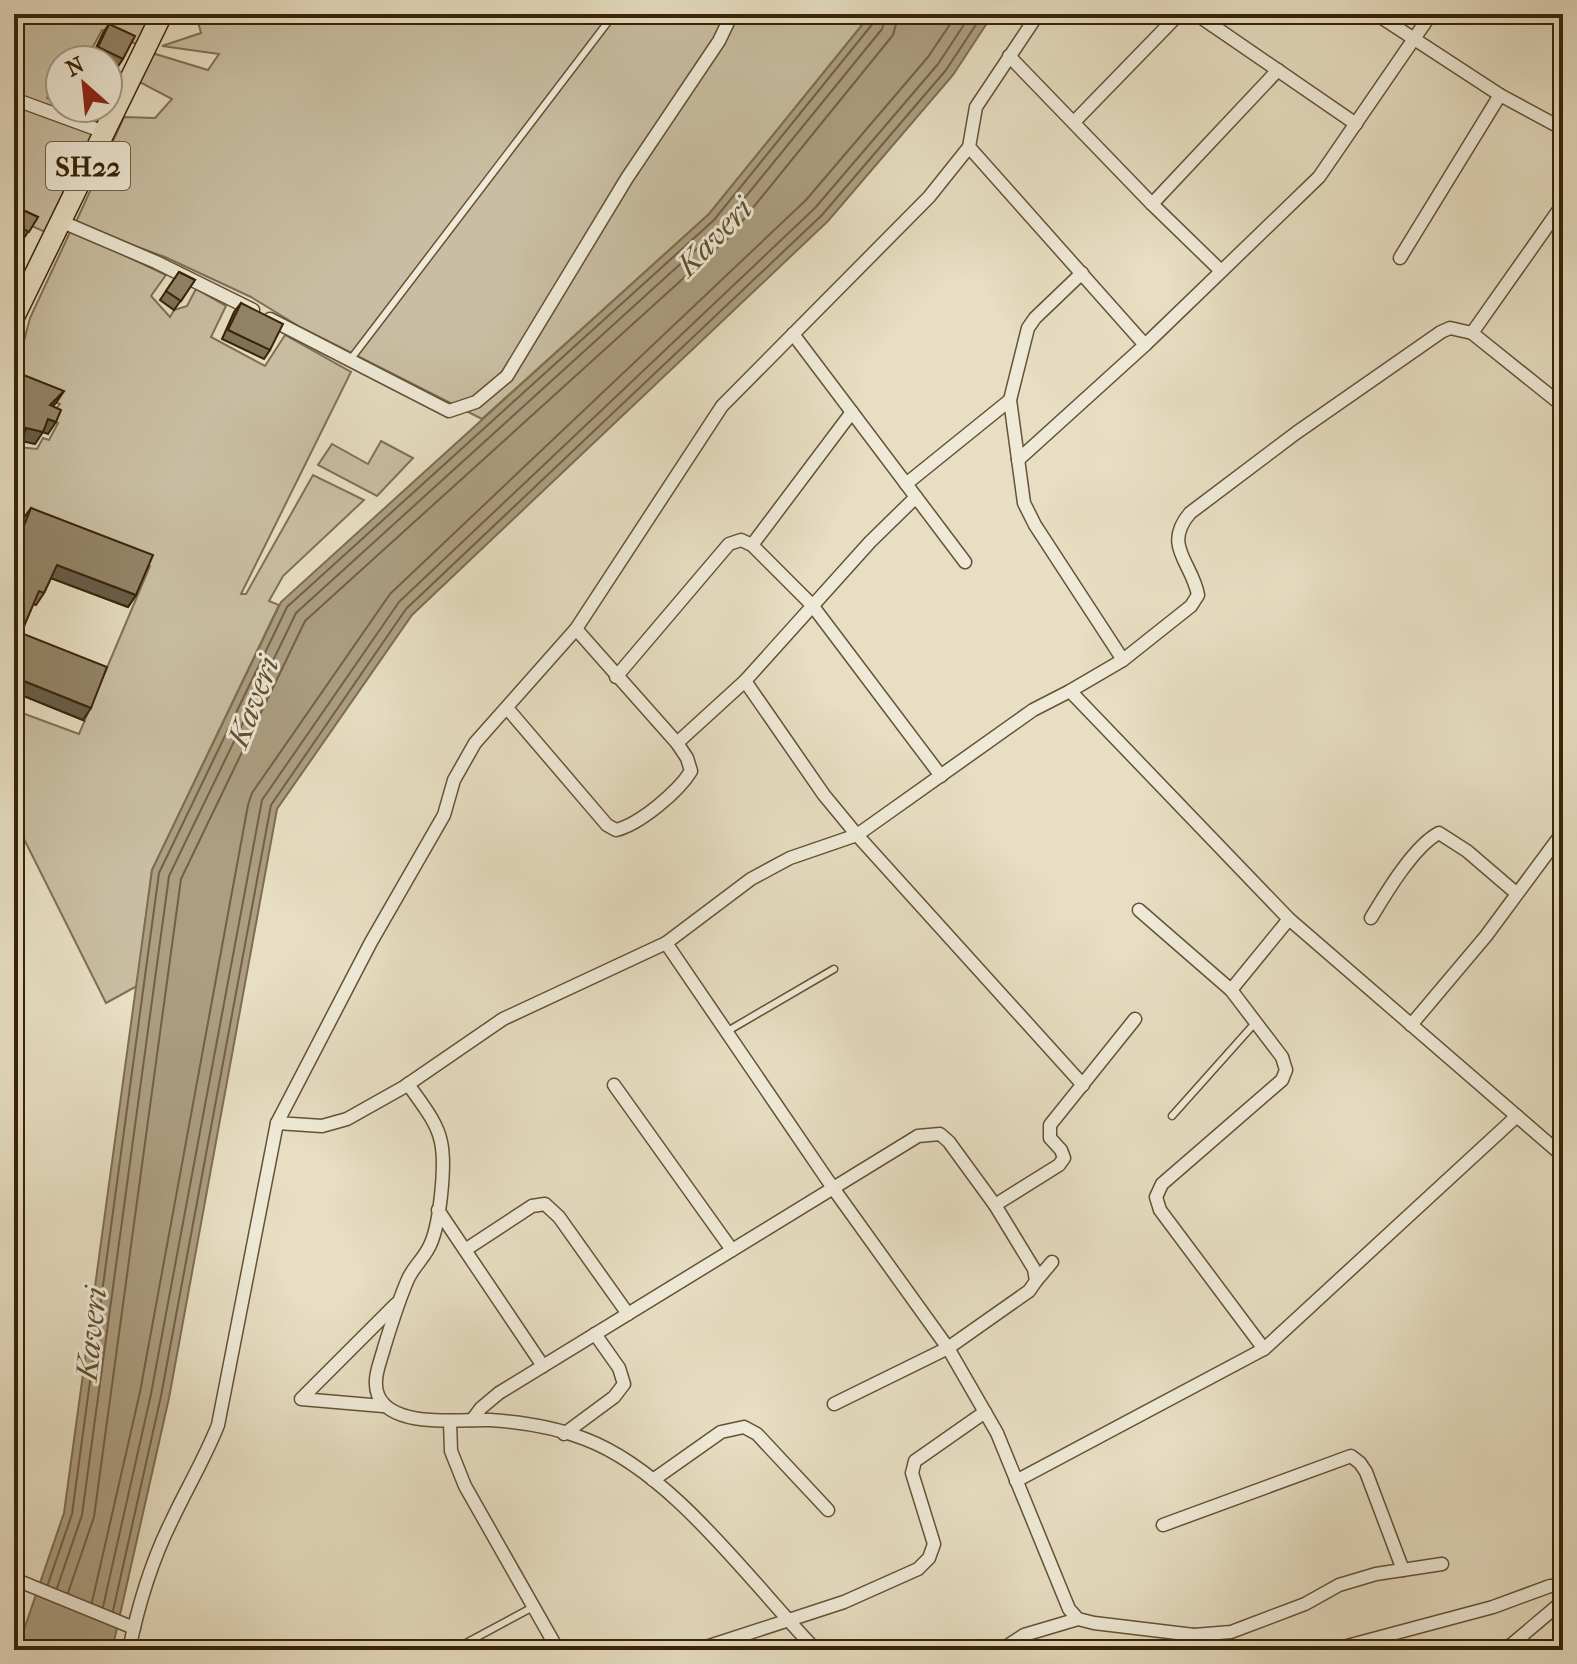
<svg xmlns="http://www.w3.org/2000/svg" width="1577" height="1664" viewBox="0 0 1577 1664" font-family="'IM FELL French Canon',serif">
  <rect width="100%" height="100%" fill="#e7dec3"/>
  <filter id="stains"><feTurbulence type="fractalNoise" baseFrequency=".0025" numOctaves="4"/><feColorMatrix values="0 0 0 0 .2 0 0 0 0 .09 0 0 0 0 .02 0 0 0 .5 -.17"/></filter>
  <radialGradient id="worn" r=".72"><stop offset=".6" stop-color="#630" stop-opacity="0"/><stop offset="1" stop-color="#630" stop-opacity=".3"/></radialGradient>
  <g fill="#c9bea3" stroke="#807054" stroke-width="2">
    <path d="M14,14H156L141,46L102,30L88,56L75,60H60V71L47,98L60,104V108H68L102,124L54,236L14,218Z"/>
    <path d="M196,14H871L709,214L482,419L300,327L251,297L165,257L75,224L124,117L155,118L172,99L132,78L152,53L208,70L219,54L162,46L201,33Z"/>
    <path d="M71,230L166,275L151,296L170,317L174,310L187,306L196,289L226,306L211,337L265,366L285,335L351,372L241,594H246L313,475L364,500L283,576L269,601L279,605L152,870L137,986L106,1003L14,819V710L79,734L150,566L14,514V462L19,447L37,449L43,438L49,440L58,423L47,419L60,404L14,386V379L30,318Z"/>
    <path d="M381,441L413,458L377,496L318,465L332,444L368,464Z"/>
  </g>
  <path fill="#ac9e82" stroke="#7e6d50" stroke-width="2" d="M871,14H993L953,75L828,221L412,615L277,809L169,1398L112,1650H17L64,1513L152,870L281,602L709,214Z"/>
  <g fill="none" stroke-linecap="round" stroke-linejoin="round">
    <g stroke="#726044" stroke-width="2">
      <path d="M48,1584L72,1514L159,873L287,607L714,220L874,22L876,14"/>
      <path d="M57,1588L82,1515L169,876L296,613L721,227L882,29L887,14"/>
      <path d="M68,1593L94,1517L181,879L305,621L730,236L893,35L899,14"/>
      <path d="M92,1602L140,1392L248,805L252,793L390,594L806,200L928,57L957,14"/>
      <path d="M103,1607L151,1394L262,800L399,602L815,208L938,64L971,14"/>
      <path d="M113,1611L161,1396L271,805L406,609L822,215L946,70L983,14"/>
    </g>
    <g stroke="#645234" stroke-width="9">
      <g id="service">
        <path d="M350,360L614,14"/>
        <path d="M726,1032L834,969"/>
        <path d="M1172,1116L1255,1023"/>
        <path d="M453,1650L533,1607"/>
      </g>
    </g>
    <g stroke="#645234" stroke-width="15">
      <g id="minor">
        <path d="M1196,14L1356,124"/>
        <path d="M1376,14L1500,95L1563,129"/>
        <path d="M1009,56L1152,204"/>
        <path d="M14,99L104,132"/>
        <path d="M1074,122L1179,14"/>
        <path d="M969,147L1145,345"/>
        <path d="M60,221L156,262L253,310"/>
        <path d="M1400,258L1500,95"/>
        <path d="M1221,271L1152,204L1278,70"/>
        <path d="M1082,273L1035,318L1028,328L1010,400L1024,503L1035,525L1123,660"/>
        <path d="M270,319L449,411L476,402L507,376L627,178L719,41L732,14"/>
        <path d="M1472,333L1563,204"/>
        <path d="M793,334L965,562"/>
        <path d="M1018,460L1145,345L1319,177L1431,14"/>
        <path d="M906,484L1010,400"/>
        <path d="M752,545L852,412"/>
        <path d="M616,677L729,544L741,540L752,545L812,605L941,776"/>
        <path d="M745,681L824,795L857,835L1083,1085"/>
        <path d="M1070,691L1289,919L1563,1156"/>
        <path d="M507,708L607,825L616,830C640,824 678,792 691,771L687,758L677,743L576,629"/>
        <path d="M677,743L745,681L870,542L916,497"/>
        <path d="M1139,910L1231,990L1282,1057L1286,1070L1282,1080L1162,1184L1156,1197L1160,1210L1264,1349"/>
        <path d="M1371,918C1386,893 1414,846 1439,833L1467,851L1516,893"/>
        <path d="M666,943L503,1019L404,1087L347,1119L322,1126L277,1123L371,942L444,815L454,780L475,743L576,629L722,406L929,197L969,147L976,107L1038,14"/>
        <path d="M1231,990L1289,919"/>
        <path d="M1411,1025L1486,936L1563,832"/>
        <path d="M408,1084C420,1102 437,1121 441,1142C446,1165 440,1229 428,1249C422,1260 413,1268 408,1279C398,1302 391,1325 384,1348C380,1363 372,1380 378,1395C392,1429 460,1419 490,1420C520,1422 557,1428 585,1439C673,1472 751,1583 816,1650"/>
        <path d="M614,1085L732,1250"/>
        <path d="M995,1205L1059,1165L1064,1158L1061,1150L1050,1138V1125L1135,1019"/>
        <path d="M438,1210L543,1366"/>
        <path d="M465,1250L532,1206L545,1204L559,1217L628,1314"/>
        <path d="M1036,1281L1052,1262"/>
        <path d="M383,1406L301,1399L396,1304"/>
        <path d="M472,1420L481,1408L499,1393L918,1136L940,1134L949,1142L995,1205L1034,1269L1036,1281L1029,1291L948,1348L834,1404"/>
        <path d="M450,1422L451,1451L465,1486L558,1650"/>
        <path d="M564,1434L614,1397L624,1384L619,1368L595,1334"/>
        <path d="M653,1480L721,1432L744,1427L757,1434L828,1510"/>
        <path d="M1016,1481L1264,1349L1517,1116"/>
        <path d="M1163,1525L1351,1456L1360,1463L1366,1472L1403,1570"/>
        <path d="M14,1579L134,1628"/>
        <path d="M1194,1635L1231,1632L1305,1604L1339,1585L1376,1574L1442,1564"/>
        <path d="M129,1650C138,1606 152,1560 172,1520C187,1488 205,1458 218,1425L277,1123"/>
        <path d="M697,1650L844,1602L918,1569L929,1558L934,1544L912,1473L915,1461L985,1412"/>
        <path d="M1001,1650L1024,1635L1078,1619"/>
        <path d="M1195,1650L1194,1635L1094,1623L1078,1619L1069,1609L997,1433L948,1348L833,1188L666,943L751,879L790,858L857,835L1033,710L1070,691L1123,660L1191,606L1198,595C1192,562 1162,546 1190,513L1296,433L1441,332L1450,328L1472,333L1563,406"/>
        <path d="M1332,1650L1493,1607L1550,1586H1563"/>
        <path d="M1505,1650L1563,1601"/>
      </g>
    </g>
    <g stroke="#382305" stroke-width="23">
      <path id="primary" d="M14,317L162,14"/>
    </g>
    <use href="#service" stroke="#efead8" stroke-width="6"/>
    <use href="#minor" stroke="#efead8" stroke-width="12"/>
    <use href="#primary" stroke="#e7dec3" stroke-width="20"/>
  </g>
  <g fill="#7e7259" stroke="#382305" stroke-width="2">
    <path d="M109,24L123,59L117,68L108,64V60H100L92,56L103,33Z"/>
    <path d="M60,82V101L53,98Z"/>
    <path d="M14,206L38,217L22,241L14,236Z"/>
    <path d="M179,272L195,280L174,310L160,300Z"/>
    <path d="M241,303L270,350L264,359L222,339L234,312Z"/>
    <path d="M31,508L136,595L128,607L51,578L44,593L36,605L33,604L21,633L83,720L14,692V542L23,519Z"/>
  </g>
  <g fill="#675c49" stroke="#382305" stroke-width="2">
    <path d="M60,89V101L53,98Z"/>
    <path d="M64,391L56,403L42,417L50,405Z"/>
    <path d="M48,419L56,422L48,434L43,432L35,444L18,440L26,428Z"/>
    <path d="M57,565L136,595L128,607L48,577Z"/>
    <path d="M14,677L91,708L83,720L14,692Z"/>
  </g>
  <g fill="#938468" stroke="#382305" stroke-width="2">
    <path d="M109,24L135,36L123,59L98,47Z"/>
    <path d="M14,206L38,217L29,232L15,224L14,226Z"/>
    <path d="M179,272L195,280L181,301L166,291Z"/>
    <path d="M241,303L283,324L270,350L228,330Z"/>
    <path d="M21,374L64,391L50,405L61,410L56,422L48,419L43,432L26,428L14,463V391Z"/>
    <path d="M31,508L153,555L136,595L57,565L44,593L39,591L21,633L107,667L91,708L14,677V551Z"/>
  </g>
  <g text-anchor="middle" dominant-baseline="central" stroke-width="6" stroke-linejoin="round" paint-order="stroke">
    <rect fill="#efead8" stroke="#6f5f44" stroke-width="2" x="46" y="142" width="84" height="48" rx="6"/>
    <g font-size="28" font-weight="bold" fill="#382305">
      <text x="88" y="166">SH22</text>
    </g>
    <g font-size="32" font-style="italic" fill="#614e31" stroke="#efead8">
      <text transform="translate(714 237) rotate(-46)">Kaveri</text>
      <text transform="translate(253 702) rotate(-69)">Kaveri</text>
      <text transform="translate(91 1334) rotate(-84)">Kaveri</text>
    </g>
  </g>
  <rect width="1577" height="1664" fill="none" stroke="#e7dec3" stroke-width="48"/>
  <rect x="16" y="16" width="1545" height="1632" fill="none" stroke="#382305" stroke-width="4"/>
  <rect x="24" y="24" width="1529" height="1616" fill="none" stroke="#382305" stroke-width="2"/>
  <g transform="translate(84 84) rotate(333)"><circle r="38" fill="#efead8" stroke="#a69a84" stroke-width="2"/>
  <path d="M0-6L14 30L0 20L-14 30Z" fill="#8f2418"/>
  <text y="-12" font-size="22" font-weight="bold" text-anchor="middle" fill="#382305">N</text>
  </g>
  <rect width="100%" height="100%" filter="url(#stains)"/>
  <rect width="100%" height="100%" fill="url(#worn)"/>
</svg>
